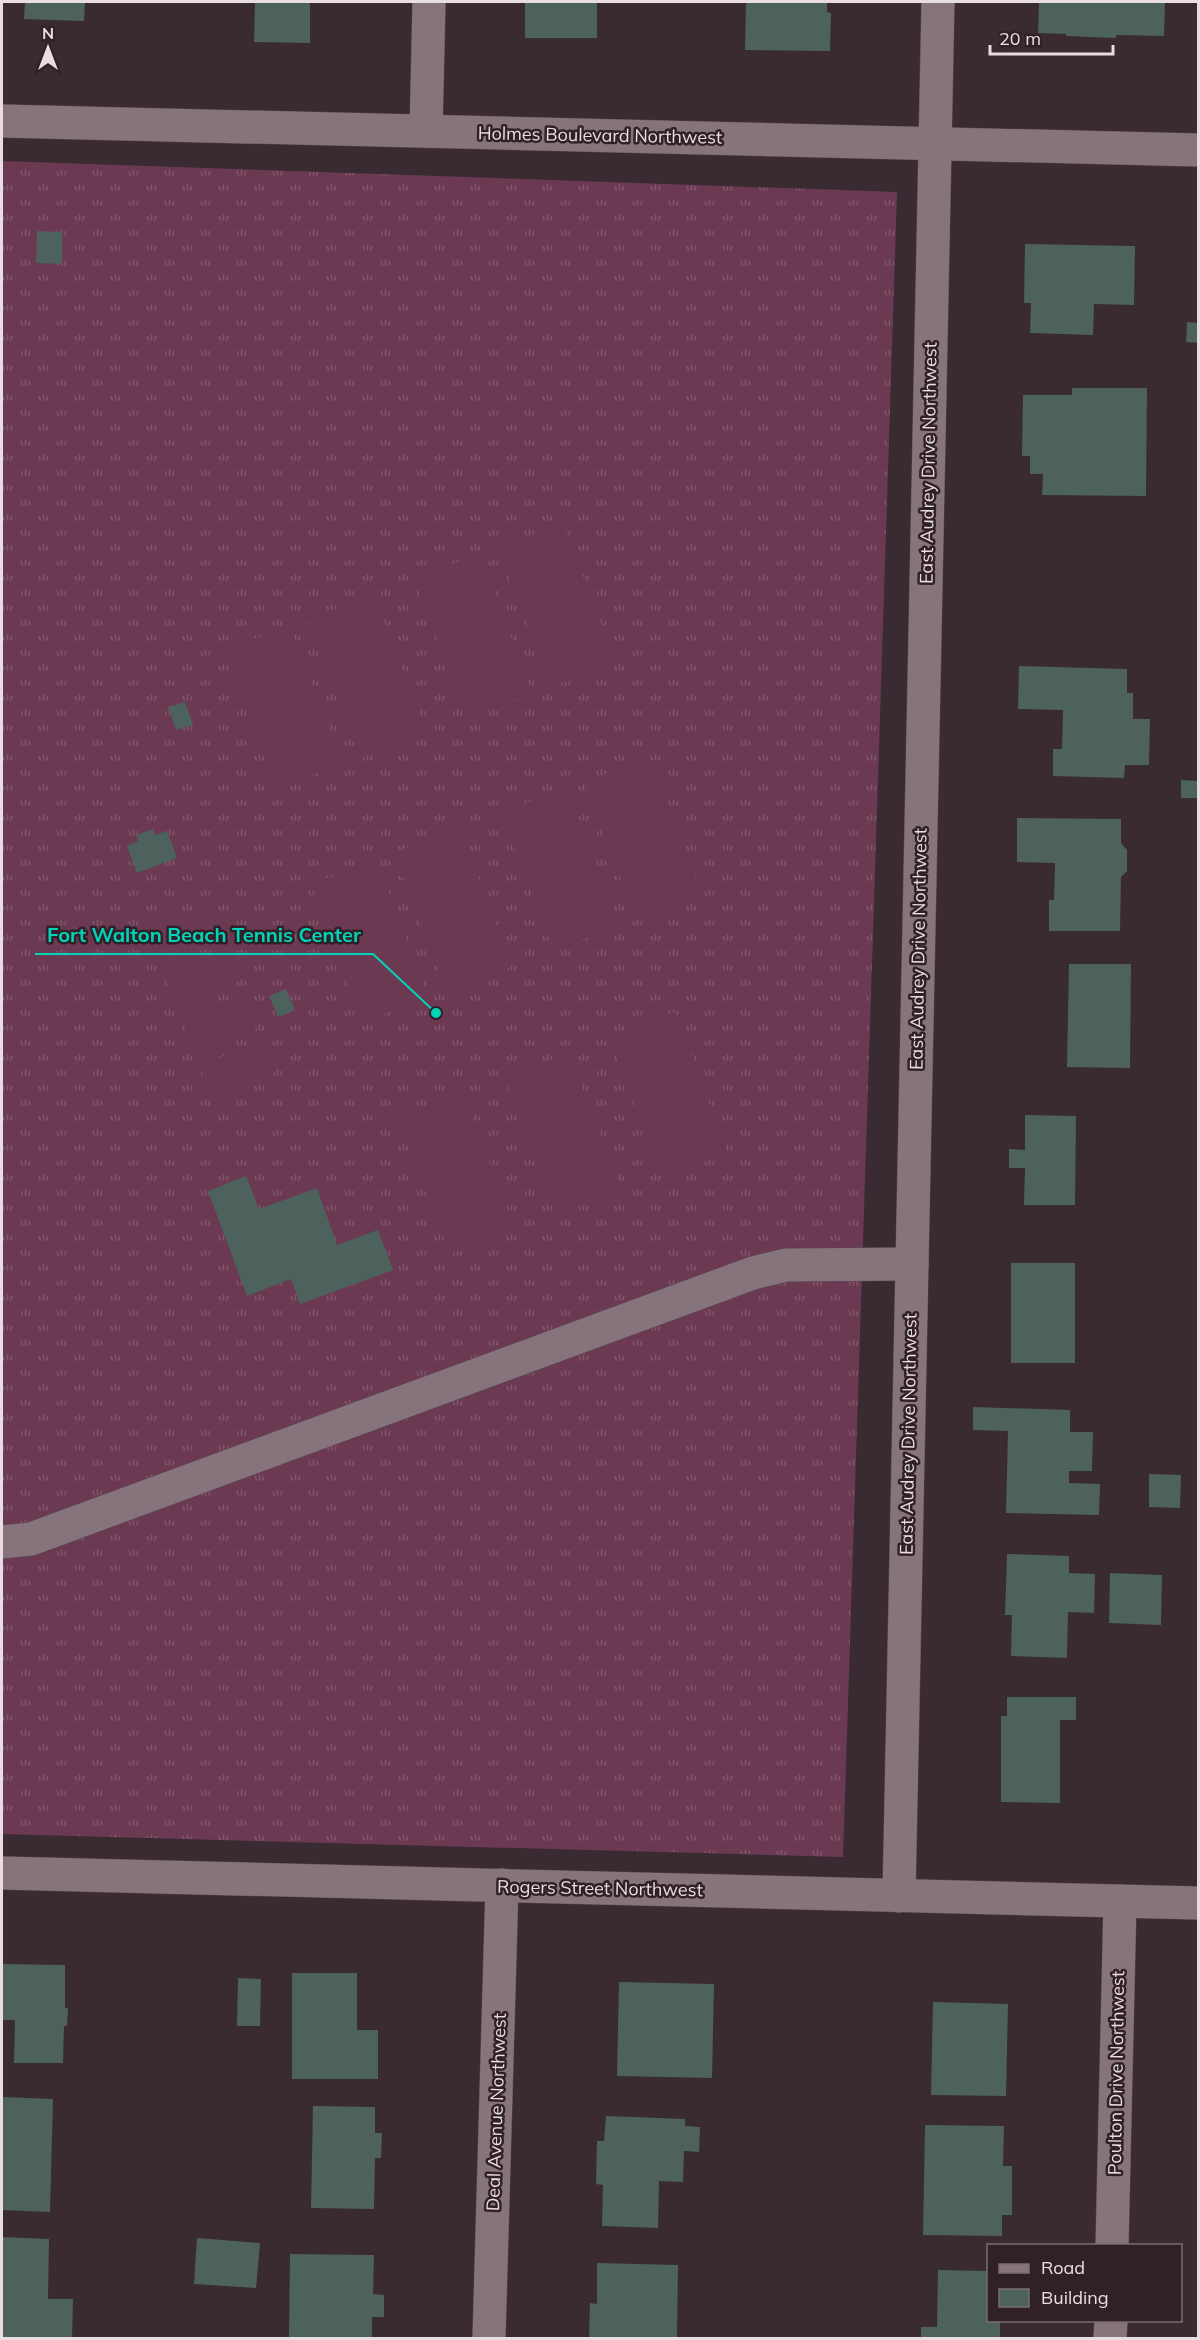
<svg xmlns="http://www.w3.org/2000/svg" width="1200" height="2340" viewBox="0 0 1200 2340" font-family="Mulish,sans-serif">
  <defs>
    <pattern id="grass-tufts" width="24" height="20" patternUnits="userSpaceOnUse" patternTransform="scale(1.5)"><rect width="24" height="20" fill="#6b3a52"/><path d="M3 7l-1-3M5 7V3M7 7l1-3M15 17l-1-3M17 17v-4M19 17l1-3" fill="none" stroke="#80566b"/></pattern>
  </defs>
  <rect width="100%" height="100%" fill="#3a2a31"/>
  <path fill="url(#grass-tufts)" d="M2,161L897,192L843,1857L2,1834Z"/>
  <g fill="#6b3a52">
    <path d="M563,524L616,662L550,687L498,548Z"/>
    <path d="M480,554L532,693L466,717L414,579Z"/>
    <path d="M374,595L426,733L360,758L308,619Z"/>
    <path d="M290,626L342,764L276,788L224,650Z"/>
    <path d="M650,757L702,895L636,920L584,782Z"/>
    <path d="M566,788L619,926L553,951L501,812Z"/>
    <path d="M460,828L512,966L447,991L394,853Z"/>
    <path d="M376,859L428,997L363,1022L311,884Z"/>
    <path d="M212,903L224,934L159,958L147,927Z"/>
    <path d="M228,949L240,981L176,1005L164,973Z"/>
    <path d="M246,995L258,1027L193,1051L181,1019Z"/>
    <path d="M675,1012L727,1150L661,1175L609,1037Z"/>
    <path d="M263,1041L275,1072L211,1096L199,1065Z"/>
    <path d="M569,1053L622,1191L556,1215L504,1077Z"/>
    <path d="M463,1092L515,1230L450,1254L397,1116Z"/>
  </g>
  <g fill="#4d625c">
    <path d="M25,2H85L84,21L24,19Z"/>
    <path d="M255,2H310V43L254,42Z"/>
    <rect x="525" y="2" width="72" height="36"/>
    <path d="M746,2H827V12L831,13L830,51L745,50Z"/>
    <path d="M1039,2H1165L1164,36L1116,35V38L1066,36V34L1038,33Z"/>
    <path d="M37,231L62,232V264L36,263Z"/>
    <path d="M1025,244L1135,246L1134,305L1094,304L1093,335L1030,333L1031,303H1024Z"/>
    <path d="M1187,322L1198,323V343L1186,342Z"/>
    <path d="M1072,388H1147L1146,496L1042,495L1043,474H1030V456H1022L1023,395H1072Z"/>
    <path d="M1019,666L1127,669V693H1133V719H1150L1149,765H1125L1124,778L1053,776V749H1062L1063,710L1018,709Z"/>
    <path d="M185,702L193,725L176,730L168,707Z"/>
    <path d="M1181,780L1198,781V798H1181Z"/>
    <path d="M1017,818L1121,819V843L1127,850V871L1121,877L1120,931H1049V900H1054L1055,863L1017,862Z"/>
    <path d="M153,829L155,835L167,831L177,858L137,873L127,846L138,841L136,835Z"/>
    <path d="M1069,964H1131L1130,1068L1067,1067Z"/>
    <path d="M286,989L295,1010L278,1017L269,996Z"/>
    <path d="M1025,1115L1076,1116L1075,1205H1024L1025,1168H1009V1149L1025,1150Z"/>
    <path d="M246,1176L259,1209L317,1188L337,1245L378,1230L393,1270L300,1304L291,1279L247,1296L208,1191Z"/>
    <rect x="1011" y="1263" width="64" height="100"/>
    <path d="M973,1407L1070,1410V1432H1093L1092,1471H1069V1483L1100,1484L1099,1515L1006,1513L1008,1431L973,1430Z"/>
    <path d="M1149,1474L1181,1475L1180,1508L1149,1507Z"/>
    <path d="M1007,1554L1069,1556V1573L1095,1574L1094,1613L1068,1612L1067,1658L1011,1656L1012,1615H1005Z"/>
    <path d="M1110,1573L1162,1575L1161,1625L1109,1623Z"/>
    <path d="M1007,1697H1076V1720H1060V1803L1001,1802V1716H1007Z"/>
    <path d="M2,1964L65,1965V2008H68L67,2026H64L63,2063H14L15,2020H2Z"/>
    <path d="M292,1973H357V2030H378V2079H292Z"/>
    <path d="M238,1978L261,1979L260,2026H237Z"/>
    <path d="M619,1982L714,1984L712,2078L617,2076Z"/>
    <path d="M933,2002L1008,2004L1006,2096L931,2095Z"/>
    <path d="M2,2097L53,2099L50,2212L2,2210Z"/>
    <path d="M313,2106L375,2107V2133H382L381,2158H375L374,2209L311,2208Z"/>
    <path d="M606,2116L685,2119V2126L700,2127L699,2152L684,2151L683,2182L659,2181L658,2228L602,2226L603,2185L596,2184L597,2141H604Z"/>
    <path d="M925,2125L1004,2126L1003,2166H1012V2215H1002V2236L923,2235Z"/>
    <path d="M2,2237L49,2239L48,2299H73L72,2338H2Z"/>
    <path d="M197,2238L260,2243L256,2288L194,2284Z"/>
    <path d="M290,2254L374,2255L373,2294L384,2295V2317H372V2338H289Z"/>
    <path d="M597,2263L678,2265L677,2338H589L590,2303L597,2304Z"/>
    <path d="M938,2270L988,2271V2320H1000V2338H921V2327H937Z"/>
  </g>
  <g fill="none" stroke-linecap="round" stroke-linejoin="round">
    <g stroke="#55474d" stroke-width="34">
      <g id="minor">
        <path d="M2,121L1198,150"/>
        <path d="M426,131L429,2"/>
        <path d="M2,1542L31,1539L753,1273L786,1265L912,1264"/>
        <path d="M2,1873L1198,1903"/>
        <path d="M899,1896L938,2"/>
        <path d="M1112,2246L1120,1901"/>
        <path d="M489,2338L502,1885"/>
        <path d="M1110,2338L1111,2320"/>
      </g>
    </g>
    <use href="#minor" stroke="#86737b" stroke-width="33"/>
  </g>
  <g text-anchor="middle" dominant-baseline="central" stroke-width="5" stroke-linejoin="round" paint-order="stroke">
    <g font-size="18" fill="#e8dde2" stroke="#302028">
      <text transform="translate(600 135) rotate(1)">Holmes Boulevard Northwest</text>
      <text transform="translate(928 463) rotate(-89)">East Audrey Drive Northwest</text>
      <text transform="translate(918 949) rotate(-89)">East Audrey Drive Northwest</text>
      <text transform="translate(908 1434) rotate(-89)">East Audrey Drive Northwest</text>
      <text transform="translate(600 1888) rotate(1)">Rogers Street Northwest</text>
      <text transform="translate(1116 2073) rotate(-89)">Poulton Drive Northwest</text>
      <text transform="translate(496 2112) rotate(-88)">Deal Avenue Northwest</text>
    </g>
  </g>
  <path fill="none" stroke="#01d5b7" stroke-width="2" d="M436 1013L373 954H35"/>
  <circle fill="#01d5b7" stroke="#302028" stroke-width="2" cx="436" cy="1013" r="6"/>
  <g font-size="20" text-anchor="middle" font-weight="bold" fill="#01d5b7" stroke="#302028" stroke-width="5" stroke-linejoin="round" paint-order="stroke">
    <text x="204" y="942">Fort Walton Beach Tennis Center</text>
  </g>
  <rect width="1200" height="2340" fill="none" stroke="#e8dde2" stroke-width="6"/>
  <rect x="987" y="2244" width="195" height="78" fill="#302028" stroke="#7a6c72" stroke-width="1.5"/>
  <rect x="999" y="2264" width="30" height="9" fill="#86737b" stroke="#7a6c72" stroke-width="1.5"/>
  <text x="1041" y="2274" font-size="18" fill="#e8dde2">Road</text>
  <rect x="999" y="2289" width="30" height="18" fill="#4d625c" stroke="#7a6c72" stroke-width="1.5"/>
  <text x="1041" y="2304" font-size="18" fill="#e8dde2">Building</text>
  <g transform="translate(48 48)" stroke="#302028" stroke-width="4.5" paint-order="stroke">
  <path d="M0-4.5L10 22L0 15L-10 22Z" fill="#e8dde2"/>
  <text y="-9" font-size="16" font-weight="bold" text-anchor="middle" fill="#e8dde2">N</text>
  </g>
  <path d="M990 45v9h123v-9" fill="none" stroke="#e8dde2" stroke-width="3"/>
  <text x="999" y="45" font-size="18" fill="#e8dde2" stroke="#302028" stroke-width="4.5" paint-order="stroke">20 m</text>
</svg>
